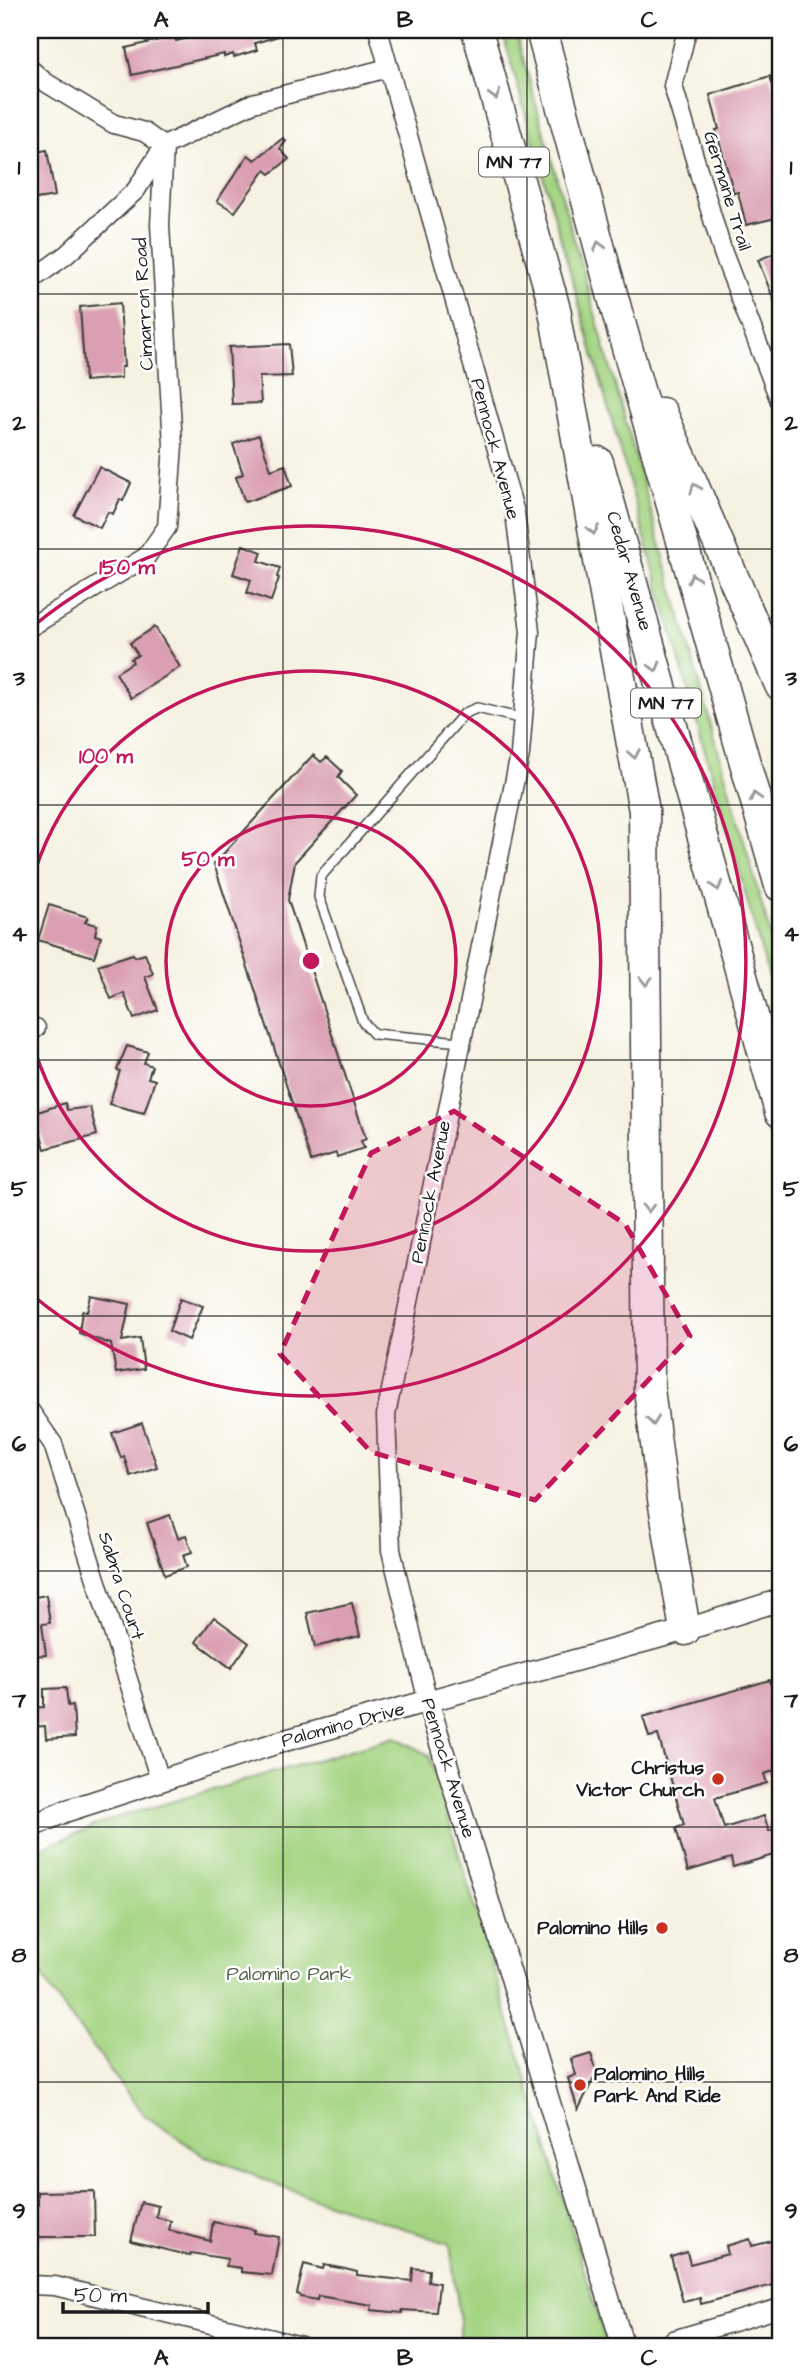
<svg xmlns="http://www.w3.org/2000/svg" width="810" height="2376" viewBox="0 0 810 2376" font-family="'Architects Daughter',sans-serif">
  <rect width="100%" height="100%" fill="#fff"/>
  <filter id="ink" filterUnits="userSpaceOnUse"><feTurbulence type="fractalNoise" baseFrequency=".0143" numOctaves="2"/><feDisplacementMap in="SourceGraphic" scale="14" xChannelSelector="R" yChannelSelector="G"/><feConvolveMatrix kernelMatrix="1 2 1 2 8 2 1 2 1" color-interpolation-filters="sRGB"/></filter>
  <filter id="wash" filterUnits="userSpaceOnUse"><feTurbulence type="fractalNoise" baseFrequency=".00686" numOctaves="4" result="noise"/><feDisplacementMap in="SourceGraphic" scale="28" xChannelSelector="R" yChannelSelector="G"/><feGaussianBlur stdDeviation="1.57" result="paint"/><feColorMatrix in="noise" values="0 0 0 0 0 0 0 0 0 0 0 0 0 0 0 0 0 1.4 0 .05"/><feComposite in="paint" operator="in"/></filter>
  <g filter="url(#wash)">
    <rect width="100%" height="100%" fill="#f6f2e2"/>
    <g fill="#a4d482" stroke="#60784f" stroke-width="2">
      <path d="M502,30H515L780,969V1017Z"/>
      <path d="M395,1737L429,1755L607,2346H460V2321L450,2244L284,2188L251,2173L203,2155L143,2114L49,1988L30,1953V1853L112,1819Z"/>
    </g>
    <g id="blocks">
      <g fill="#da9fb1">
        <path d="M223,30H284L285,34L255,43L257,50L234,57L233,54L224,57V54L132,75L126,48L175,36L176,41Z"/>
        <path d="M770,76L780,111L776,112L780,129V217L746,225L738,192L734,193L716,130L719,129L710,95Z"/>
        <path d="M283,138L286,141L280,149L289,159L270,174L265,170L235,212L217,201L248,155L255,160Z"/>
        <path d="M47,150L55,196L30,200V153Z"/>
        <path d="M780,251V313H779L758,260Z"/>
        <path d="M120,303L124,367H121V378L85,381L80,307Z"/>
        <path d="M289,344L292,376L259,377L261,403L232,404L229,347Z"/>
        <path d="M259,435L271,470L285,465L292,486L245,502L236,477L243,474L233,444Z"/>
        <path d="M99,467L131,483L123,501L120,499L113,514L108,512L100,528L74,515Z"/>
        <path d="M243,545L262,552L259,561L280,568L277,577L279,578L271,601L247,593L251,580L233,574Z"/>
        <path d="M155,627L180,667L131,698L116,673L133,662L131,659L138,655L130,643Z"/>
        <path d="M313,755L321,762L327,757L342,771L338,777L356,795L295,862L288,900L366,1139L361,1141L364,1148L337,1157L336,1153L311,1161L214,864Z"/>
        <path d="M49,905L88,917L85,922L97,925L95,935L101,937L94,957L38,940Z"/>
        <path d="M133,954L135,957L145,954L153,974L145,977L158,1010L134,1019L124,993L111,999L98,965Z"/>
        <path d="M127,1046L148,1052L144,1063L152,1066L148,1078L155,1080L144,1113L109,1104L120,1071L117,1070Z"/>
        <path d="M65,1103L67,1110L90,1107L97,1135L45,1149L35,1113Z"/>
        <path d="M91,1296L130,1304L122,1341L140,1338L144,1369L116,1373L111,1344L79,1333L82,1311L87,1312Z"/>
        <path d="M181,1298L203,1306L189,1340L169,1331Z"/>
        <path d="M142,1423L157,1467L130,1476L124,1456L121,1458L112,1433Z"/>
        <path d="M170,1515L178,1538L186,1535L192,1552L183,1555L187,1567L165,1575L147,1523Z"/>
        <path d="M46,1595L50,1623L42,1624L46,1655L30,1656V1598Z"/>
        <path d="M352,1603L360,1636L315,1647L307,1613Z"/>
        <path d="M214,1617L249,1643L231,1668L196,1642Z"/>
        <path d="M770,1680L780,1715V1769L764,1774L767,1783L715,1798L724,1828L764,1816L769,1831L780,1827V1853L733,1867L731,1858L688,1871L676,1828L684,1825L658,1735L649,1737L643,1717Z"/>
        <path d="M66,1688L68,1706L73,1705L75,1737L46,1739L45,1726L30,1727V1708L44,1707V1689Z"/>
        <path d="M591,2053L597,2072L578,2110L568,2078L576,2075L571,2059Z"/>
        <path d="M94,2191L95,2237H31L30,2205H38V2192Z"/>
        <path d="M141,2202L158,2206L156,2217L171,2221L169,2230L210,2241L213,2222L251,2229L255,2230L254,2233L279,2237L272,2275L241,2272V2268L226,2266L228,2259L191,2253L190,2256L131,2241Z"/>
        <path d="M750,2239L752,2246L780,2239V2283L701,2304L700,2298L683,2302L671,2257L687,2252L690,2264L728,2254L726,2246Z"/>
        <path d="M304,2264L323,2269L324,2265L345,2269L357,2272V2275L412,2281L413,2268L429,2270L428,2281L439,2283L436,2312L402,2310V2313L371,2310L372,2305L318,2296L317,2300L300,2297V2295L297,2294Z"/>
      </g>
    </g>
  </g>
  <g filter="url(#ink)">
    <use href="#blocks" fill-opacity="0" stroke="#3d3c3a" stroke-width="2"/>
    <g fill="none" stroke-linecap="round" stroke-linejoin="round">
      <g stroke="#3d3c3a" stroke-width="12">
        <path id="service" d="M461,1042L374,1034L363,1022L319,897L321,876L465,713L477,708L523,719"/>
      </g>
      <g stroke="#3d3c3a" stroke-width="21">
        <g id="minor">
          <path d="M378,30L515,513L530,631L520,754L386,1415L391,1550L428,1702"/>
          <path d="M687,30L673,86L723,253L780,401"/>
          <path d="M30,69L45,82L114,124L144,132L164,146L136,190L66,255L30,281"/>
          <path d="M30,627L146,557L167,527L173,445L160,225L164,146L253,103L388,68"/>
          <path d="M30,1032L36,1028"/>
          <path d="M30,1411L53,1444L160,1780"/>
          <path d="M30,2285L55,2286L301,2346"/>
          <path d="M673,2340L780,2308"/>
        </g>
      </g>
      <g stroke="#3d3c3a" stroke-width="24">
        <g id="tertiary">
          <path d="M428,1702L623,2346"/>
          <path d="M30,1827L66,1811L283,1741L685,1630L780,1600"/>
        </g>
      </g>
      <g stroke="#3d3c3a" stroke-width="33">
        <g id="motorway">
          <path d="M477,30L556,313"/>
          <path d="M541,30L617,312L780,886"/>
          <path d="M551,294L644,811L649,1389L663,1499L685,1630"/>
          <path d="M662,413L780,685"/>
          <path d="M598,462L780,1112"/>
        </g>
      </g>
      <use href="#service" stroke="#fff" stroke-width="9"/>
      <use href="#minor" stroke="#fff" stroke-width="18"/>
      <use href="#tertiary" stroke="#fff" stroke-width="21"/>
      <use href="#motorway" stroke="#fff" stroke-width="30"/>
    </g>
    <defs><path id="oneway-chevron" d="M-2-3.5L2.5 0L-2 3.5" fill="none" stroke-width="1.6" stroke-linecap="round" stroke-linejoin="round" transform="scale(1.75)"/></defs>
    <g stroke="#999">
      <use href="#oneway-chevron" transform="translate(495 95) rotate(74)"/>
      <use href="#oneway-chevron" transform="translate(599 246) rotate(-105)"/>
      <use href="#oneway-chevron" transform="translate(695 488) rotate(-114)"/>
      <use href="#oneway-chevron" transform="translate(593 530) rotate(80)"/>
      <use href="#oneway-chevron" transform="translate(693 578) rotate(-106)"/>
      <use href="#oneway-chevron" transform="translate(655 667) rotate(74)"/>
      <use href="#oneway-chevron" transform="translate(634 754) rotate(79)"/>
      <use href="#oneway-chevron" transform="translate(755 797) rotate(-106)"/>
      <use href="#oneway-chevron" transform="translate(717 886) rotate(74)"/>
      <use href="#oneway-chevron" transform="translate(646 981) rotate(90)"/>
      <use href="#oneway-chevron" transform="translate(648 1208) rotate(90)"/>
      <use href="#oneway-chevron" transform="translate(653 1421) rotate(83)"/>
    </g>
  </g>
  <path fill="#c2185b" fill-opacity="0.2" stroke="#c2185b" stroke-width="5" stroke-dasharray="14 9" stroke-linejoin="round" d="M454,1111L625,1224L690,1336L535,1500L371,1452L280,1354L371,1153Z"/>
  <path fill="none" stroke="#1c1c1c" stroke-width="2" stroke-opacity="0.55" d="M283,30V2346M527,30V2346M30,294H780M30,549H780M30,805H780M30,1060H780M30,1316H780M30,1571H780M30,1827H780M30,2082H780"/>
  <g fill="none" stroke="#c2185b" stroke-width="3.5">
    <circle cx="311" cy="961" r="145"/>
    <path d="M30 888A290 290 0 1 1 30 1034"/>
    <path d="M31 628A435 435 0 1 1 31 1294"/>
  </g>
  <g fill="#c8321e" stroke="#fff" stroke-width="2.5">
    <circle cx="718" cy="1779" r="7"/>
    <circle cx="662" cy="1928" r="7"/>
    <circle cx="580" cy="2085" r="7"/>
  </g>
  <g text-anchor="middle" dominant-baseline="central" stroke-width="5" stroke-linejoin="round" paint-order="stroke">
    <g fill="#fff" stroke="#606060" stroke-width="2">
      <rect x="479" y="147.5" width="70" height="29" rx="5"/>
      <rect x="631" y="688.5" width="70" height="29" rx="5"/>
    </g>
    <g font-size="18" font-weight="bold" fill="#1c1c1c">
      <text x="514" y="162">MN 77</text>
      <text x="666" y="703">MN 77</text>
    </g>
    <g font-size="19" fill="#1c1c1c" stroke="#fff">
      <text transform="translate(727 191) rotate(73)">Germane Trail</text>
      <text transform="translate(144 304) rotate(-93)">Cimarron Road</text>
      <text transform="translate(495 449) rotate(75)">Pennock Avenue</text>
      <text transform="translate(629 571) rotate(74)">Cedar Avenue</text>
      <text transform="translate(431 1192) rotate(-79)">Pennock Avenue</text>
      <text transform="translate(121 1586) rotate(72)">Sabra Court</text>
      <text transform="translate(343 1725) rotate(-15)">Palomino Drive</text>
      <text transform="translate(448 1768) rotate(73)">Pennock Avenue</text>
    </g>
    <g font-size="19" font-weight="bold" fill="#1c1c1c" stroke="#fff" text-anchor="end">
      <text x="704" y="1768">Christus<tspan x="704" dy="22">Victor Church</tspan></text>
      <text x="648" y="1928">Palomino Hills</text>
      <text x="594" y="2074" text-anchor="start">Palomino Hills<tspan x="594" dy="22">Park And Ride</tspan></text>
    </g>
    <g font-size="19" fill="#4c5c40" stroke="#fff">
      <text x="289" y="1974">Palomino Park</text>
    </g>
  </g>
  <circle cx="311" cy="961" r="10" fill="#c2185b" stroke="#fff" stroke-width="3.5"/>
  <g font-size="21" text-anchor="middle" font-weight="bold" fill="#c2185b" stroke="#fff" stroke-width="5" stroke-linejoin="round" paint-order="stroke">
    <text x="127" y="574">150 m</text>
    <text x="106" y="763">100 m</text>
    <text x="208" y="866">50 m</text>
  </g>
  <rect width="810" height="2376" fill="none" stroke="#fff" stroke-width="77"/>
  <path d="M63 2302v10h145v-10" fill="none" stroke="#1c1c1c" stroke-width="3.5"/>
  <text x="74" y="2302" font-size="21" fill="#1c1c1c" stroke="#ffffff" stroke-width="5" paint-order="stroke">50 m</text>
  <rect x="38" y="38" width="734" height="2300" fill="none" stroke="#1c1c1c" stroke-width="2.5"/>
  <g font-size="23" text-anchor="middle" font-weight="bold" fill="#1c1c1c">
    <text x="161" y="27">A</text>
    <text x="405" y="27">B</text>
    <text x="649" y="27">C</text>
    <text x="19" y="174">1</text>
    <text x="791" y="174">1</text>
    <text x="19" y="430">2</text>
    <text x="791" y="430">2</text>
    <text x="19" y="685">3</text>
    <text x="791" y="685">3</text>
    <text x="19" y="941">4</text>
    <text x="791" y="941">4</text>
    <text x="19" y="1196">5</text>
    <text x="791" y="1196">5</text>
    <text x="19" y="1451">6</text>
    <text x="791" y="1451">6</text>
    <text x="19" y="1707">7</text>
    <text x="791" y="1707">7</text>
    <text x="19" y="1962">8</text>
    <text x="791" y="1962">8</text>
    <text x="19" y="2218">9</text>
    <text x="791" y="2218">9</text>
    <text x="161" y="2365">A</text>
    <text x="405" y="2365">B</text>
    <text x="649" y="2365">C</text>
  </g>
</svg>
